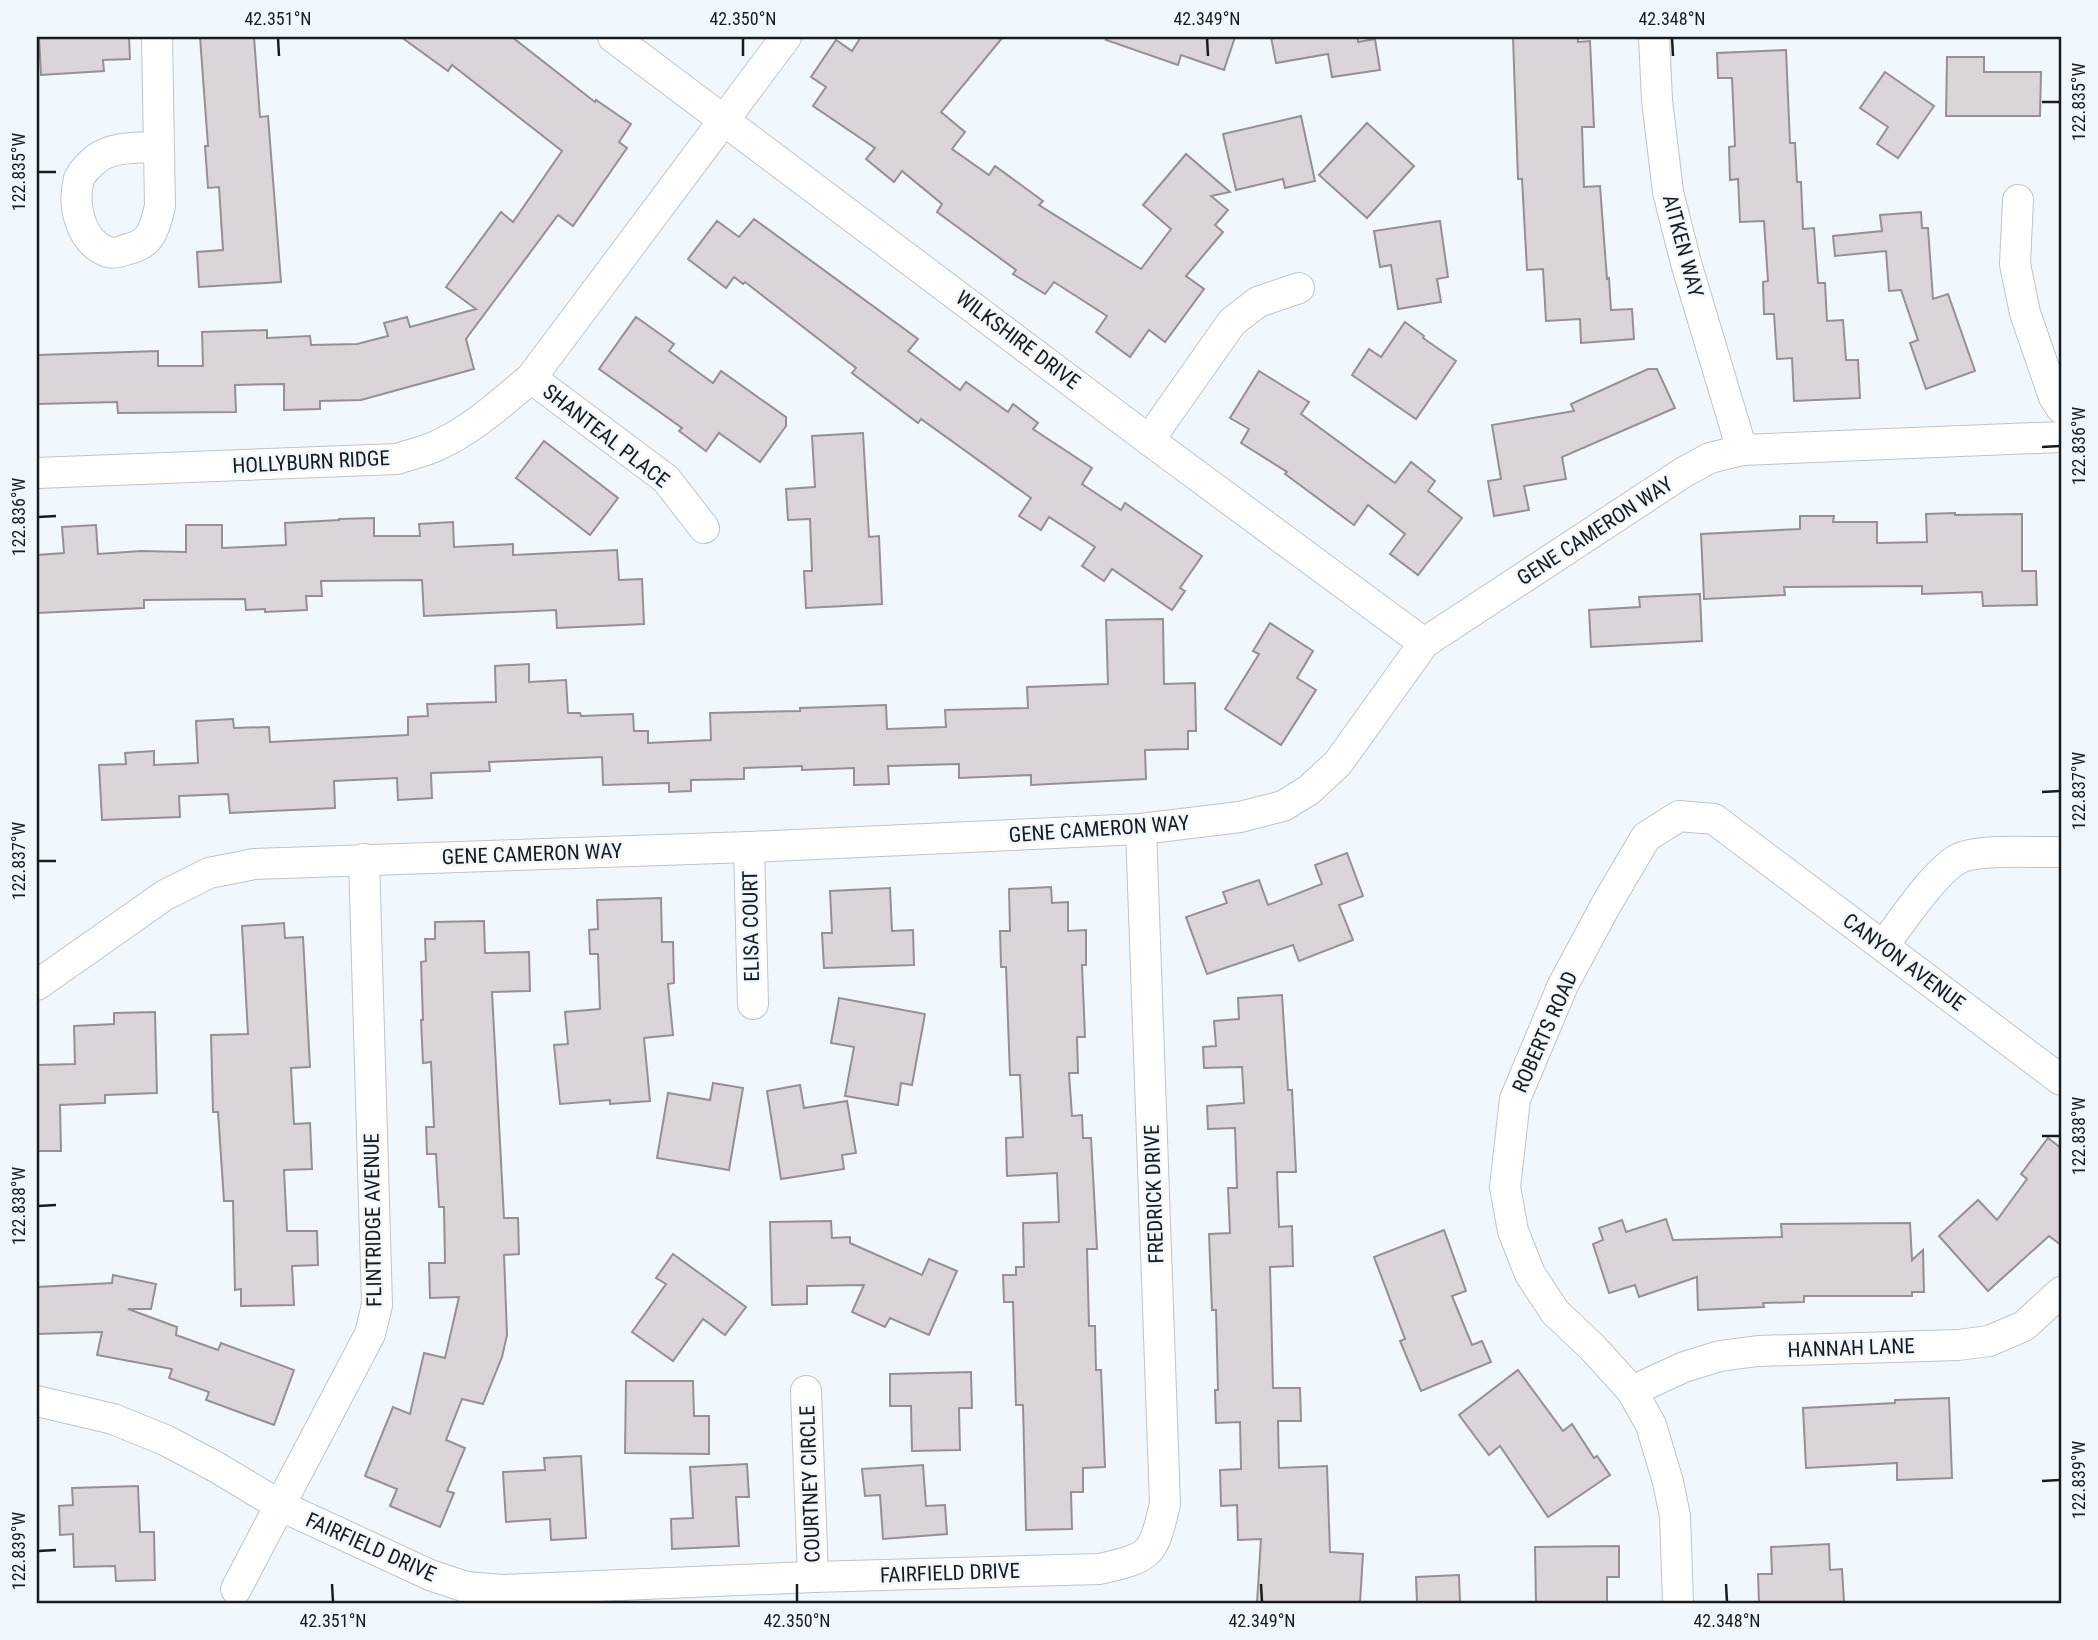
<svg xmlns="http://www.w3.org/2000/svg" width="2098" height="1640" viewBox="0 0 2098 1640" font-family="'Roboto Condensed',sans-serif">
  <rect width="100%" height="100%" fill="#f0f8fe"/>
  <g fill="#dbd4db" stroke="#968f96" stroke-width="2">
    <path d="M39,37H129L130,59L103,60L104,71L41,75Z"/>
    <path d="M200,37H254L260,117L268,116L281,282L199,287L197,252L223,250L219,187L208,188L205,146H208Z"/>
    <path d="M401,37H512L595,102L596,100L631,124L619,142L627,148L573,226L558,215L466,339L474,369L361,400L320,401V409L284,410V384L235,385L236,412L118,413L117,402L37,404V355L158,351V366H203L202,332L267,330V338L310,336L311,345L357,344L388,336L384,323L407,317L410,327L476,309L446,287L501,212L513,222L562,151L452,65L448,71Z"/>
    <path d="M861,37H1003L941,112L965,132L952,149L989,175L995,166L1043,201L1039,205L1141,269L1171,229L1143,205L1186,154L1230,192L1211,196L1228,210L1215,225L1223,232L1186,276L1204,289L1165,342L1149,330L1130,357L1096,332L1107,316L1054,282L1045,294L1013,274L1016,270L937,212L942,204L902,171L894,182L866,159L875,148L813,106L826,87L811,77L836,40L852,51Z"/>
    <path d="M1107,37H1235L1224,70L1181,55L1178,65L1106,40Z"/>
    <path d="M1271,37H1358V42L1375,39L1380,70L1332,77L1328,54L1276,63Z"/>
    <path d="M1513,37H1578V42L1590,41L1594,127H1582L1584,187L1600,186L1607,279L1609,278L1611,310L1632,309L1634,339L1581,343L1580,319L1546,321L1543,269L1527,270L1522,179H1518Z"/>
    <path d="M1786,50L1790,143H1795L1797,182H1801L1803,229L1814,228L1818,283H1825L1827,321L1843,320L1846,360H1858L1860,398L1794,401L1792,358L1777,359L1774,314H1764L1763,282L1768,281L1764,221L1740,222L1738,179L1730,180L1729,147L1735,146L1732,78H1718L1717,53Z"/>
    <path d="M1947,57H1984V72H2041L2040,116H1946Z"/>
    <path d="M1885,72L1934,106L1898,158L1877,144L1888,127L1860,108Z"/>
    <path d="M1301,116L1315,181L1285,188L1283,179L1236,190L1223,134Z"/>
    <path d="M1367,123L1414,166L1367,218L1319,175Z"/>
    <path d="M1921,212L1922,228H1928L1933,299L1948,294L1975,371L1926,389L1910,343L1918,340L1901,290L1889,291L1886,251L1835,256L1833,236L1882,231L1880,215Z"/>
    <path d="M754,219L918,339L908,351L960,390L966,382L1008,412L1013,404L1038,423L1033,429L1092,468L1082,484L1121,510L1125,503L1202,556L1180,588L1185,591L1172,610L1112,569L1104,581L1082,566L1095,547L1049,517L1041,530L1019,516L1031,498L921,419L918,423L852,373L856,368L745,282L743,284L734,277L726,288L688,259L717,221L739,237Z"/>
    <path d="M1440,221L1448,277L1437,279L1441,302L1398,309L1391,265L1380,267L1374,231Z"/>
    <path d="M636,317L674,344L669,351L713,383L721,371L786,417V426L760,462L719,433L706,451L679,431L682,428L599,369Z"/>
    <path d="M1405,322L1424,336L1423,338L1456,361L1416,419L1352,375L1369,349L1381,357Z"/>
    <path d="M1648,369H1657L1675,408L1562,457L1566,479L1524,486L1529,510L1494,516L1488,481L1501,479L1492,425L1574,411L1571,404Z"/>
    <path d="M1259,371L1309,402L1301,414L1395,483L1411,462L1435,481L1428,491L1462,518L1418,575L1390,554L1405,534L1368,505L1354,525L1285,474L1287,472L1241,443L1249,429L1230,418Z"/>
    <path d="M863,433L869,537L879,536L882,604L806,608L804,571H812L810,519L788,520L786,489L815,487L812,436Z"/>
    <path d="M544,441L618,498L590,535L516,478Z"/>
    <path d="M1955,513V515L2022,514V571H2036L2037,605L1983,606L1982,592L1922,594V586L1784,587L1785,595L1704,599L1701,534L1800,529V516H1834L1833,522H1877V543L1927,542L1926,514Z"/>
    <path d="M374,518V536H420L419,524L453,522L454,547L513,544V555L617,550L619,580L642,579L644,624L557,628L556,610L424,616L422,580L321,581L322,596H306L307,610L265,612V609L246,610L245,599L144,600V608L37,613V555L64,553L62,527L96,525L98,554L141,551L186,552V525H222V548L286,545L285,523L339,520V519Z"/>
    <path d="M1700,594L1702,641L1591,647L1589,610L1640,607L1639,597Z"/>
    <path d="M1163,619L1164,684L1195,683L1196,731H1188V749L1145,750L1146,779L1031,785V775L959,778V764L888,766L889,784L854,785V768L802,770V766L744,768V779L691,780V791L669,792V783L603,785L602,757L489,762L490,771L431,773L432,798L398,800L397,778L334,781L335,808L230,813L228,794L179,796L180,817L102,820L99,765L126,764L125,753L154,751V765L198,763L196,721L233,719L234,728L269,727L270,742L408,735V717L428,716L427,704L496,702L495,666L529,664V682L566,680L568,713H580L581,716L633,714L634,731H648V743L711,740L710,713L800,711V708L886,705L887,729L946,727L945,710L1028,708L1027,687L1108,684L1106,620Z"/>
    <path d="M1270,623L1313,651L1297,678L1316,690L1281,745L1225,709L1259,654L1253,651Z"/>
    <path d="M1347,853L1363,896L1339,905L1353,940L1299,961L1293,945L1207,974L1186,917L1227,903L1223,892L1259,880L1268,905L1322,884L1315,865Z"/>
    <path d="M1051,887L1052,903L1068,902V931L1086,930V965H1082L1085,1037H1077L1078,1073H1069L1072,1116L1082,1115L1083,1138H1091L1097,1249H1087L1089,1326H1095L1096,1370H1101L1105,1467L1083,1468V1492H1071L1072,1529L1026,1530L1023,1405H1016L1013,1302H1004L1003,1275H1016V1267H1024L1023,1223L1059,1222L1057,1173L1007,1176L1006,1138L1023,1137L1020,1075H1010L1006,967H1001L1000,931H1010L1009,889Z"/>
    <path d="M890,888L892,931L913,930L914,965L824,968L822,933H832L830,891Z"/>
    <path d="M661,898L662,942H673L674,983L668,984L673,1035L644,1038L650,1101L610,1104V1100L560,1104L554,1045L568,1044L565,1012L600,1009L598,954H590L589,930L598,929L597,900Z"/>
    <path d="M484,921L485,953L529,952L530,991L492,992L504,1218H518L519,1254L504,1255L507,1335L502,1357L483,1404L462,1399L446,1440L465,1448L447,1491L454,1493L440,1527L390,1506L397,1489L365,1476L393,1407L410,1414L424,1353L445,1358L459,1297L430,1298L429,1263H445L444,1207H439L436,1154H427L426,1127H434L431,1062L423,1063L421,1020H423L421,962L426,961L425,939H435V922Z"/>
    <path d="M284,923L285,938L303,937L310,1067L291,1068L294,1124L310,1123L312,1169L284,1170L287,1231H317L318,1265L292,1266L294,1305L241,1306V1289L235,1290L233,1201H224L218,1112H213L211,1035L248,1034L242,926Z"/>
    <path d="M1282,995L1288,1090H1292L1296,1172H1277L1279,1227L1292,1226L1293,1266L1270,1267L1273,1388H1300L1301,1421H1278L1279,1468L1327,1466L1330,1552L1363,1554L1360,1603H1257L1261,1539L1238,1540L1237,1505L1221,1506L1220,1470L1241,1469L1240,1422L1216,1423L1215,1390H1218L1216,1310H1212L1209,1234L1230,1233L1228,1188H1237L1235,1128L1208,1129L1207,1106L1244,1103L1242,1067L1204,1068L1203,1047L1216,1046L1214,1021L1239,1019L1238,998Z"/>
    <path d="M839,998L925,1014L912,1085L901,1083L898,1105L845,1096L854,1047L831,1043Z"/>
    <path d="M155,1012L157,1093L105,1095V1103L60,1105L61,1151H37V1065L75,1064L74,1026L114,1024V1013Z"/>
    <path d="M713,1083L743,1088L729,1170L657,1158L668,1093L710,1100Z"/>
    <path d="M800,1085L804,1108L847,1101L856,1153L842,1155L844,1169L781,1179L767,1091Z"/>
    <path d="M2048,1138L2061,1148V1245L2049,1236L1988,1291L1939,1236L1978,1200L1997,1220L2027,1179L2021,1174Z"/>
    <path d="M1666,1219L1673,1240L1782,1237L1781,1224L1910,1223L1912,1260L1923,1250L1924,1292H1912V1296H1804V1302L1763,1303L1764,1307L1698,1310L1697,1277L1639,1297L1635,1285L1609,1293L1593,1244L1603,1240L1599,1228L1622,1220L1626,1232Z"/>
    <path d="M831,1221L832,1238L850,1237V1243L922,1275L929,1259L957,1271L929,1335L890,1318L885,1327L852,1312L864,1285L807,1286V1304L772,1305L770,1222Z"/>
    <path d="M1444,1230L1466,1291L1452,1296L1472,1345L1482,1341L1491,1362L1421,1391L1400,1341L1405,1339L1374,1257Z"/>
    <path d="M673,1254L746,1307L725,1335L703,1319L673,1361L632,1332L666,1284L656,1278Z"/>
    <path d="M113,1275L156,1284L151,1309H128L177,1327L176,1335L218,1350L221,1343L294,1370L274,1425L206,1400L209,1392L169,1378L172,1369L97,1355L102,1332L37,1334V1287L112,1283Z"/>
    <path d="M1518,1370L1563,1431L1572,1424L1594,1458L1597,1456L1610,1475L1548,1517L1500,1446L1489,1455L1459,1415Z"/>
    <path d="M971,1372L972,1408H959L960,1450L912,1451L911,1406H890V1374Z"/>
    <path d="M626,1381H693L694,1416H709V1454L625,1453Z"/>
    <path d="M1949,1398L1952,1478L1897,1480V1463L1806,1468L1803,1408L1895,1403V1400Z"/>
    <path d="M581,1456L586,1538L551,1540L550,1519L506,1522L503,1472L545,1470L544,1458Z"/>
    <path d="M747,1464L749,1497H736L739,1546L672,1549L671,1519L693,1518L690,1467Z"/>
    <path d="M923,1465L926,1506L945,1505L947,1534L883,1539L880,1495L865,1496L862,1469Z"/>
    <path d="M138,1486L140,1532H154L155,1580L116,1581L115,1566L74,1567L73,1534L60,1535L59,1506L73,1505L72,1488Z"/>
    <path d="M1829,1544L1830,1570L1842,1569L1844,1602L1759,1603L1758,1574H1772L1771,1547Z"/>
    <path d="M1619,1546V1577H1607V1603H1536L1535,1547Z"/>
    <path d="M1459,1575L1460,1603H1417L1416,1577Z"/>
  </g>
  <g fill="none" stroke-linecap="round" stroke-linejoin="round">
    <g stroke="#bdc5cb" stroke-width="32">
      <g id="minor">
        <path d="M157,37L160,206C155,227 152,244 128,249C122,251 114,254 108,252C80,242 72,205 79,179C81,173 91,163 96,159C113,146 138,148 158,147"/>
        <path d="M613,37L1149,440L1424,643"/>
        <path d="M1654,37L1657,100L1668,192L1686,263L1742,450"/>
        <path d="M2018,200L2015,264L2025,313L2054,397L2061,408"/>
        <path d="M531,378L666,479L704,528"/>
        <path d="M1149,440L1232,322L1258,302L1299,288"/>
        <path d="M37,473L397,459C409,455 422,452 434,447C471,431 500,404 531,378L786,37"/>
        <path d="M749,847L753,1004"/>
        <path d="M1883,946C1901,923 1934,872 1958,859C1978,848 2037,853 2061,852"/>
        <path d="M37,985L165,895L209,873L254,864L749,847L1141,829L1240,817L1283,806L1309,790L1338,763L1424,643L1684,472L1710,458L1742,450L2061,437"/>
        <path d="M806,1391L813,1577"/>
        <path d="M1632,1391L1684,1367L1720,1356L1758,1351L1958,1345L1989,1341L2024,1326L2061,1292"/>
        <path d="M37,1401L113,1419L165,1440L216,1467L281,1506L430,1575L466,1587L502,1590L813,1577L1100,1569C1152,1557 1153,1555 1165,1504L1141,829"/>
        <path d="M236,1589L370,1334L377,1305L364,859"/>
        <path d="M1678,1603L1675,1516L1668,1482L1651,1425L1632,1391L1593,1348L1555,1312L1530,1274L1513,1231L1505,1187L1515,1099L1563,985L1607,903L1646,837L1679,816L1714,819L2061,1080"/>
      </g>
    </g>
    <use href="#minor" stroke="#fff" stroke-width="30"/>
  </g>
  <path fill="none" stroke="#191c1e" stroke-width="2.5" d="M278,38L279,56M743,38V56M1207,38L1208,56M1672,38L1673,56M2042,102H2060M38,172H56M2042,447L2060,446M38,517L56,516M2042,792L2060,791M38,861H56M2042,1136H2060M38,1206L56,1205M2042,1481L2060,1480M38,1551L56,1550M332,1584L333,1602M797,1584V1602M1261,1584L1262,1602M1726,1584L1727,1602"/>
  <g text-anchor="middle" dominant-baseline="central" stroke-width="5" stroke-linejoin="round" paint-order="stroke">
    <g font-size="21" fill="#191c1e" stroke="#f0f8fe">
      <text transform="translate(1683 246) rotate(75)">AITKEN WAY</text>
      <text transform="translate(1018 340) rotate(37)">WILKSHIRE DRIVE</text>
      <text transform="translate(606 436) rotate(38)">SHANTEAL PLACE</text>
      <text transform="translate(311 462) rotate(-3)">HOLLYBURN RIDGE</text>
      <text transform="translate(1595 531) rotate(-33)">GENE CAMERON WAY</text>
      <text transform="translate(1099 829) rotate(-4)">GENE CAMERON WAY</text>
      <text transform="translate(532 854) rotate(-2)">GENE CAMERON WAY</text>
      <text transform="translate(751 926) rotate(-91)">ELISA COURT</text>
      <text transform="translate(1904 962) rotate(37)">CANYON AVENUE</text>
      <text transform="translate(1545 1032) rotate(-66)">ROBERTS ROAD</text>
      <text transform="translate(1154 1194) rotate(-92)">FREDRICK DRIVE</text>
      <text transform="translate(373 1220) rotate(-91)">FLINTRIDGE AVENUE</text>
      <text transform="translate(1851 1348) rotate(-2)">HANNAH LANE</text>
      <text transform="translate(810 1484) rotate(-92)">COURTNEY CIRCLE</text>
      <text transform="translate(371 1547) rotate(24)">FAIRFIELD DRIVE</text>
      <text transform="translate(950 1573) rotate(-2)">FAIRFIELD DRIVE</text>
    </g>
  </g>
  <rect width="2098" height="1640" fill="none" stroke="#f0f8fe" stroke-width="77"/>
  <rect x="38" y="38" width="2022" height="1564" fill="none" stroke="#191c1e" stroke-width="2.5"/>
  <g font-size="18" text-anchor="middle" fill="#191c1e">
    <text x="278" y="25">42.351°N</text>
    <text x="743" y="25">42.350°N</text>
    <text x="1207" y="25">42.349°N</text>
    <text x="1672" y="25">42.348°N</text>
    <text transform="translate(2079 102) rotate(-90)" y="6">122.835°W</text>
    <text transform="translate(19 172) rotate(-90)" y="6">122.835°W</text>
    <text transform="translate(2079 446) rotate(-90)" y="6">122.836°W</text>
    <text transform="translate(19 517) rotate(-90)" y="6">122.836°W</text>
    <text transform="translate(2079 791) rotate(-90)" y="6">122.837°W</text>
    <text transform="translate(19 861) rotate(-90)" y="6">122.837°W</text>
    <text transform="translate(2079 1136) rotate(-90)" y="6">122.838°W</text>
    <text transform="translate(19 1206) rotate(-90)" y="6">122.838°W</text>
    <text transform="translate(2079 1480) rotate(-90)" y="6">122.839°W</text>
    <text transform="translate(19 1551) rotate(-90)" y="6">122.839°W</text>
    <text x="333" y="1627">42.351°N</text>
    <text x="797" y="1627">42.350°N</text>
    <text x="1262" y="1627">42.349°N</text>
    <text x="1727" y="1627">42.348°N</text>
  </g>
</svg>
